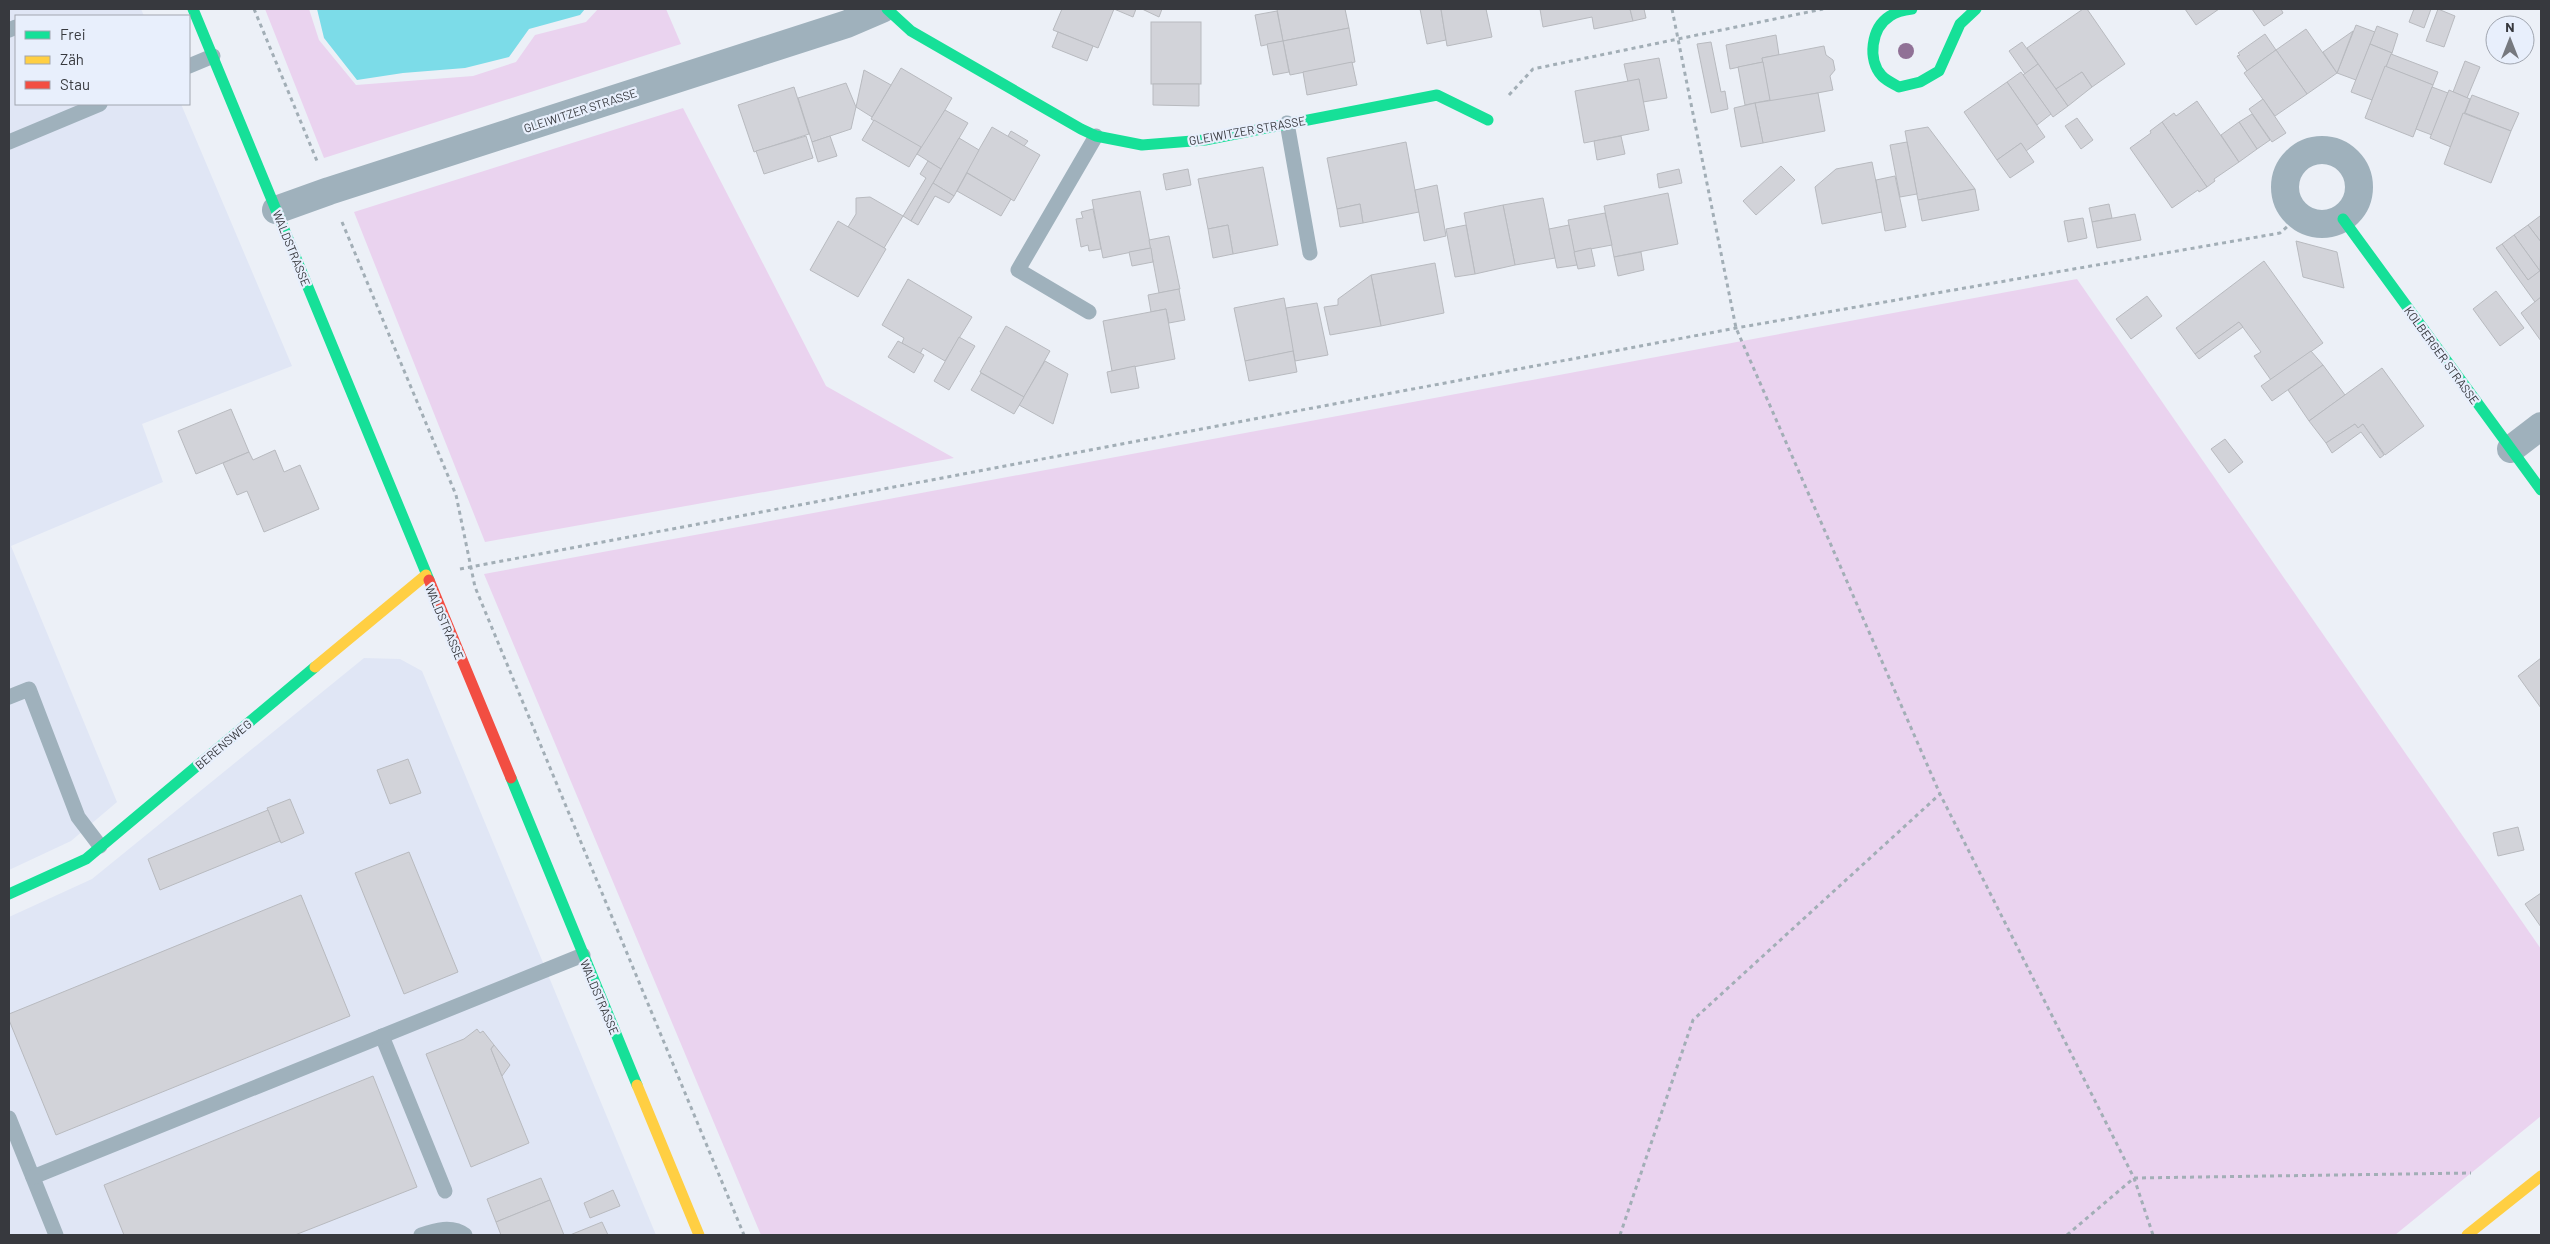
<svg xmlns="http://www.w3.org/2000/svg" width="2550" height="1244" viewBox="0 0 2550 1244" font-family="Barlow,sans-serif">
  <rect width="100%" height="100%" fill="#ecf0f7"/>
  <g fill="#e0e6f5">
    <path d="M9,9H141L144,16H16V104H181L292,366L142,424L163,482L11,546L117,802L71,841L9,870Z"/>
    <path d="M364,658L400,659L422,671L656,1235H9V917L92,879Z"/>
  </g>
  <g fill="#ead3ef">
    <path d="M265,9H309L319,40L356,85L473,76L516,62L535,35L586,22L598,9H666L681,44L324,158Z"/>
    <path d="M683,108L826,386L954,458L485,542L354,212Z"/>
    <path d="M2077,279L2541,949V1116L2395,1235H761L484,574Z"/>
  </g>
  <path fill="#7cdce8" d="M317,9H585L580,15L529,29L509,57L465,68L403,73L357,80L324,38Z"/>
  <g fill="#d2d3d9" stroke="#b8babf">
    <path d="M1062,9H1114L1098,48L1053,30Z"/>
    <path d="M1114,9H1136L1133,17Z"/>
    <path d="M1142,9H1162L1159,17Z"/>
    <path d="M1277,9H1345L1349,28L1283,41Z"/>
    <path d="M1420,9H1441L1446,40L1427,44Z"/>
    <path d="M1441,9H1486L1492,37L1447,46Z"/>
    <path d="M1540,9H1630L1633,21L1594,29L1592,17L1543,27Z"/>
    <path d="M1630,9H1644L1646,18L1633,21Z"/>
    <path d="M2083,9H2087L2125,64L2092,87L2082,72L2056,89L2027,48Z"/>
    <path d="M2185,9H2219L2196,25Z"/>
    <path d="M2252,9H2281L2283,13L2264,26Z"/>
    <path d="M2414,9H2431L2424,28L2409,22Z"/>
    <path d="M2438,9L2455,16L2444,47L2426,41Z"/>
    <path d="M1277,11L1283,41L1261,46L1255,15Z"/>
    <rect x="1151" y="22" width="50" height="62"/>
    <path d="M2356,25L2375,32L2356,80L2337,73Z"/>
    <path d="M2377,26L2398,34L2392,53L2370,44Z"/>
    <path d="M1349,28L1355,62L1290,75L1283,41Z"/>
    <path d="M2306,29L2337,73L2307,94L2276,50Z"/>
    <path d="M2353,31L2337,73L2323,52Z"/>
    <path d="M1058,32L1093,46L1087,61L1052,47Z"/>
    <path d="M2265,34L2276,50L2247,71L2237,56L2240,55L2238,53Z"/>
    <path d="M1776,35L1779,55L1762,58L1763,62L1730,69L1726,45Z"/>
    <path d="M1283,41L1289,72L1273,75L1267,44Z"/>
    <path d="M1711,42L1721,92L1725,91L1728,109L1711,113L1697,44Z"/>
    <path d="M2022,42L2038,64L2025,74L2009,51Z"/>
    <path d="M2370,44L2392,53L2372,100L2351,92Z"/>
    <path d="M1824,46L1826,55L1833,60L1835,70L1830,76L1833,90L1770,102L1762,58Z"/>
    <path d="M2276,50L2307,94L2275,116L2244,73Z"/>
    <path d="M2391,54L2438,72L2433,85L2386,67Z"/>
    <path d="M1659,58L1667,98L1643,102L1639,79L1628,82L1624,64Z"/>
    <path d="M2465,61L2480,67L2467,98L2453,92Z"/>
    <path d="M1352,62L1357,85L1307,95L1303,72Z"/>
    <path d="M1763,62L1770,100L1745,105L1738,67Z"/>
    <path d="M2038,64L2068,106L2053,117L2023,75Z"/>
    <path d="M2385,66L2433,85L2413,137L2365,118Z"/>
    <path d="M901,68L952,98L922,149L871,119Z"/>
    <path d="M864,70L891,85L872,117L856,107Z"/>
    <path d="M2021,72L2051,114L2037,125L2007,82Z"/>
    <path d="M2082,72L2092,87L2068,106L2056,89Z"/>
    <path d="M1639,79L1649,130L1584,143L1575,91Z"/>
    <path d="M2007,82L2045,137L2026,151L2021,143L1997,160L1964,112Z"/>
    <path d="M846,83L856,107L851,129L812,142L798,98Z"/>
    <path d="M1153,84H1199V106L1153,105Z"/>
    <path d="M794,87L809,134L754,152L738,105Z"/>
    <path d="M2432,87L2448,93L2432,135L2416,129Z"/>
    <path d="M2449,90L2470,99L2451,147L2430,138Z"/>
    <path d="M1818,93L1825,131L1763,143L1755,103Z"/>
    <path d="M2472,95L2519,113L2511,131L2465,113Z"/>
    <path d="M2263,99L2286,133L2272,142L2249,109Z"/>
    <path d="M2197,101L2239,162L2214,179L2215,181L2207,187L2162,122L2174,113L2176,116Z"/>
    <path d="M1755,103L1763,143L1741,147L1734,108Z"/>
    <path d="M945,110L968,123L941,169L917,154Z"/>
    <path d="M2463,113L2511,131L2491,183L2444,164Z"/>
    <path d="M2252,114L2270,140L2257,149L2239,122Z"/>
    <path d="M2077,118L2093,140L2081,149L2065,126Z"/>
    <path d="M874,120L921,147L909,167L862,140Z"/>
    <path d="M2162,122L2207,187L2199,192L2198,190L2172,208L2130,148L2151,133L2150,131Z"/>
    <path d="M2239,122L2257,149L2239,162L2221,135Z"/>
    <path d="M992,127L1040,155L1014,201L966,172Z"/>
    <path d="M1928,127L1975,189L1918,200L1905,131Z"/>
    <path d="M1011,131L1028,141L1024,146L1008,136Z"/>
    <path d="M806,136L813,158L764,174L756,151Z"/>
    <path d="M830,136L837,156L818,162L812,142Z"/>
    <path d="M1621,136L1625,154L1597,160L1594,141Z"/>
    <path d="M959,138L979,150L954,196L933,183Z"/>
    <path d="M1406,142L1419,212L1363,223L1360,204L1337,209L1327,158Z"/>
    <path d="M1907,142L1917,194L1900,197L1890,145Z"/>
    <path d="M2021,143L2034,162L2010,178L1997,160Z"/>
    <path d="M928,161L941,169L911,221L903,216L926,178L920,174Z"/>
    <path d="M1872,162L1882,212L1822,224L1815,187L1836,169Z"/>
    <path d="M1781,166L1795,180L1756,215L1743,201Z"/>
    <path d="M1263,167L1278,245L1233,254L1228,225L1208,229L1198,179Z"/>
    <path d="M1188,169L1191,185L1166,190L1163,174Z"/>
    <path d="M1679,169L1682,183L1659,188L1657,174Z"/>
    <path d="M967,173L1011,199L1001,216L957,191Z"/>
    <path d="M1895,176L1906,227L1885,231L1876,180Z"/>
    <path d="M933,183L954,196L949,203L935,196L918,225L911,221Z"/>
    <path d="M1437,185L1446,236L1424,241L1415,190Z"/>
    <path d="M1975,189L1979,210L1922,221L1918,200Z"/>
    <path d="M1140,191L1151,248L1103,258L1092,200Z"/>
    <path d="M1668,193L1678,244L1614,257L1604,206Z"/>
    <path d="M870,197L903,216L884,248L848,227L856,214V198Z"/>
    <path d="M1543,198L1555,258L1515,265L1503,205Z"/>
    <path d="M1360,204L1363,223L1340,227L1337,209Z"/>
    <path d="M2109,204L2112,218L2092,222L2089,208Z"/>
    <path d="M1503,205L1515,265L1475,274L1464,213Z"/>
    <path d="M1093,209L1101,249L1089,251L1088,245L1081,247L1076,219L1083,218L1081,212Z"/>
    <path d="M1605,213L1612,245L1574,252L1568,220Z"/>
    <path d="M2135,214L2141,240L2097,248L2092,222Z"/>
    <path d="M2540,216L2541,217V242L2528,225Z"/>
    <path d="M2083,218L2087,238L2068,242L2064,221Z"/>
    <path d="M838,221L886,249L858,297L810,270Z"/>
    <path d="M1228,225L1233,254L1213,258L1208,229Z"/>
    <path d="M1466,225L1475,274L1455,277L1446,229Z"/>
    <path d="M1569,225L1577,265L1557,268L1549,229Z"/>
    <path d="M2528,225L2541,242L2540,271L2514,235Z"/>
    <path d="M2514,235L2540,271L2528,280L2502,244Z"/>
    <path d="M1169,236L1180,289L1159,293L1149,240Z"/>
    <path d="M2296,241L2337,252L2344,288L2303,277Z"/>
    <path d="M2502,244L2528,280L2541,270V297L2535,302L2496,248Z"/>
    <path d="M1151,248L1153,262L1132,266L1129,252Z"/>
    <path d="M1591,248L1595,266L1578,269L1574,252Z"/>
    <path d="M1641,252L1644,270L1618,276L1614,257Z"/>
    <path d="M2264,261L2323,343L2271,380L2254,356L2261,352L2239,322L2195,354L2176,328Z"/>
    <path d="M1435,263L1444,313L1381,326L1371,275Z"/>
    <path d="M1371,275L1381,326L1330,335L1324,307L1338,305V299Z"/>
    <path d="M908,279L972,317L945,361L923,348L920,354L902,343L904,338L882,325Z"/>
    <path d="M1179,289L1185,320L1169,323L1166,309L1151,312L1148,295Z"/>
    <path d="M2496,291L2524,328L2500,346L2473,309Z"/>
    <path d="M2147,296L2162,316L2131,339L2116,319Z"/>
    <path d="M2541,297V341L2521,313Z"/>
    <path d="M1284,298L1294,351L1245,361L1234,308Z"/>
    <path d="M1317,303L1328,355L1295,361L1286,308Z"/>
    <path d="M1166,309L1175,359L1112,371L1103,321Z"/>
    <path d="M2239,322L2243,327L2199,359L2195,354Z"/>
    <path d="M1006,326L1050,351L1024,397L980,372Z"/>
    <path d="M959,337L975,346L949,390L934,381Z"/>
    <path d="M898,341L924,355L914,373L888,357Z"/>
    <path d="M1293,351L1297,372L1249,381L1245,361Z"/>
    <path d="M2311,351L2323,365L2272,401L2261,386Z"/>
    <path d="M1045,361L1068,374L1053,424L1019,405Z"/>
    <path d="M2323,365L2345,395L2309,421L2288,390Z"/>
    <path d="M1135,366L1139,388L1111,393L1107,372Z"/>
    <path d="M2382,368L2424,426L2385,455L2363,424L2358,428L2355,424L2326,443L2309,421Z"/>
    <path d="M981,373L1024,397L1014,414L971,390Z"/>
    <path d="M231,409L249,452L196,474L178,431Z"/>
    <path d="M2355,424L2358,428L2363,424L2384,455L2380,458L2361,432L2332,453L2326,443Z"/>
    <path d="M2225,439L2243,462L2229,473L2211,449Z"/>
    <path d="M275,450L284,472L300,465L319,509L264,532L247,491L237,495L223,463L249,452L253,460Z"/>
    <path d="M2541,658V708L2518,676Z"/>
    <path d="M408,759L421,793L390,804L377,770Z"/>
    <path d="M290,799L304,833L281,843L267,808Z"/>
    <path d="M268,810L280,841L160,890L148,859Z"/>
    <path d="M2518,827L2524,850L2498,856L2493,833Z"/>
    <path d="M409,852L458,972L404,994L355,873Z"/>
    <path d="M2541,893V927L2525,904Z"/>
    <path d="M301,895L350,1016L56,1135L9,1020V1014Z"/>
    <path d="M477,1029L480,1033L483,1031L494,1045L491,1049L529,1143L471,1167L426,1054L464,1039Z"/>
    <path d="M494,1045L510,1065L502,1076L491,1049Z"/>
    <path d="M373,1076L417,1187L295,1235H124L104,1185Z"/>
    <path d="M541,1178L550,1200L496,1222L487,1199Z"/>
    <path d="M613,1190L620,1206L590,1218L584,1203Z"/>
    <path d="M550,1200L564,1235H501L496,1222Z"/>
    <path d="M602,1222L608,1235H570Z"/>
  </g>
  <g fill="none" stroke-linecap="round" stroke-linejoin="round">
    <g stroke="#a2aeb6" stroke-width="3" stroke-dasharray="4 4" stroke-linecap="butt">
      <path d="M254,9L317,161"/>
      <path d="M1672,9L1736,328L1940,794L2134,1178L2153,1235"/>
      <path d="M1509,95L1533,69L1823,9"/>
      <path d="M342,222L456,495L475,587L744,1235"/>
      <path d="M460,569L1736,328L2280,233L2298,217"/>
      <path d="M1620,1235L1693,1020L1940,794"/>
      <path d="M2067,1235L2134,1178L2471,1173"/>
    </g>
    <g stroke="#9fb1bc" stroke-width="15">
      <path d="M9,30L16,27"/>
      <path d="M189,66L213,56"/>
      <path d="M1287,123L1310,253"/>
      <path d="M9,142L100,104"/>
      <path d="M1089,312L1018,270L1096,136"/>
      <path d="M9,697L29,689L78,817L100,846"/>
      <path d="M382,1036L445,1191"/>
      <path d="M9,1118L56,1235"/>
      <path d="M33,1177L583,955"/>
      <path d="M421,1235C435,1230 452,1225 465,1235"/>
    </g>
    <g stroke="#9fb1bc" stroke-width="28">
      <circle cx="2322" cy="187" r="37"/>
      <path d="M276,210L329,191L847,24L882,9"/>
      <path d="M2511,449L2541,426"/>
    </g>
    <g stroke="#16e098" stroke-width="11">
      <path d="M193,9L429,580"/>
      <path d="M887,9L911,31L1081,129L1096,136L1142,145L1205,140L1437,95L1488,120"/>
      <path d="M1912,9C1904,10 1897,11 1890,16C1871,28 1867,60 1882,76C1887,81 1894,84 1899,87L1920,82L1939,71L1960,24L1976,9"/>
      <path d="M2343,219L2541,490"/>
      <path d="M511,778L637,1085"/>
      <path d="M9,894L86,859L315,667"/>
    </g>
    <g stroke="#ffcf43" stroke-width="11">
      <path d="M315,667L426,575"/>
      <path d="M637,1085L699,1235"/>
      <path d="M2467,1235L2541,1176"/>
    </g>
    <path stroke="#f24e42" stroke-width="11" d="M429,580L511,778"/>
  </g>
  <circle fill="#907196" cx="1906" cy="51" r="8"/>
  <g text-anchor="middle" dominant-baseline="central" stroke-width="4.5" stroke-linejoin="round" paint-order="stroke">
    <g font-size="12" fill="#37393e" stroke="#e8effc">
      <text transform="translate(580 110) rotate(-18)">GLEIWITZER STRASSE</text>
      <text transform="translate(1247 130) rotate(-10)">GLEIWITZER STRASSE</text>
      <text transform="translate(292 248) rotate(68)">WALDSTRASSE</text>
      <text transform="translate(2442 355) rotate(54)">KOLBERGER STRASSE</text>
      <text transform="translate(445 622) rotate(67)">WALDSTRASSE</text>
      <text transform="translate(223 744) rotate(-40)">BERENSWEG</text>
      <text transform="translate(600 997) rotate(67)">WALDSTRASSE</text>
    </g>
  </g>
  <rect width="2550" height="1244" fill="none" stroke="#37393e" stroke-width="20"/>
  <rect x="15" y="15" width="175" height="90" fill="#e8effc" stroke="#a1a6b0"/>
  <rect x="25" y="31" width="25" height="8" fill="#16e098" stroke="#a1a6b0"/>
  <text x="60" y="40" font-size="15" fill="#37393e">Frei</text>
  <rect x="25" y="56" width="25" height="8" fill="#ffcf43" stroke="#a1a6b0"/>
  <text x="60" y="65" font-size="15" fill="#37393e">Zäh</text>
  <rect x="25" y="81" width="25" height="8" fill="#f24e42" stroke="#a1a6b0"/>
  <text x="60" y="90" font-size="15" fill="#37393e">Stau</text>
  <g transform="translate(2510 40)"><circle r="24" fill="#e8effc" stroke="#a1a6b0"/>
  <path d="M0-4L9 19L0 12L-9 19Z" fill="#76797f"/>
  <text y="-8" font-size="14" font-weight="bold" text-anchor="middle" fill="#37393e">N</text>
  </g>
</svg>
